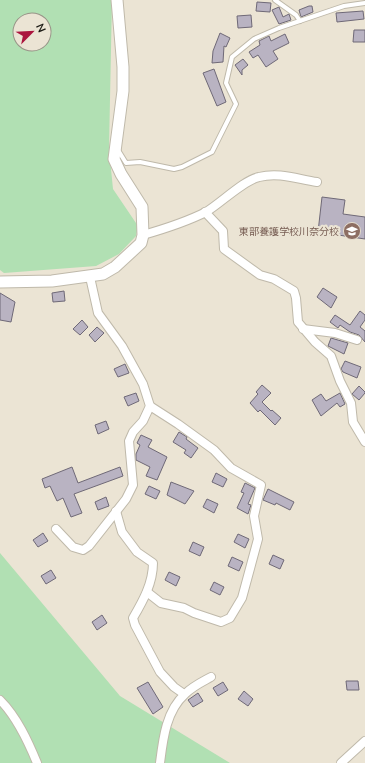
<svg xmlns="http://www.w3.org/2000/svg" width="365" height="763" viewBox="0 0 365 763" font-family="Mulish,'Noto Sans JP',sans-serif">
  <rect width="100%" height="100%" fill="#ebe4d4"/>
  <g fill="#b1e0b3" fill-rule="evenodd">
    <path d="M0,0H112L109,149L113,189L138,226L136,236L119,254L96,266L4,273L0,270ZM20,20H44V44H20Z"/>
    <path d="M0,553L120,696L230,763H0Z"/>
  </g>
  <g fill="#b9b3c2" stroke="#6f6977">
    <path d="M257,2L271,3L270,12L256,11Z"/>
    <path d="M309,6H312L313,12L301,17L299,10Z"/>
    <path d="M279,7L283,17L289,14L291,20L279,24L272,10Z"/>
    <path d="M363,11L364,19L337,22L336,13Z"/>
    <path d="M251,15L252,27L238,28L237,16Z"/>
    <path d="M354,30H365V42H353Z"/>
    <path d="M220,33L230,38L226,47L224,46L223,62L212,63L213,51Z"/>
    <path d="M285,34L289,43L273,51L278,59L266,67L258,55L253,58L249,52L260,45L259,41L269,36L271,41Z"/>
    <path d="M243,59L248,65L242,70V75L235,65Z"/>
    <path d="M214,69L226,102L217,106L203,73Z"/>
    <path d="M322,197L345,200L343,214L365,217V239L318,232Z"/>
    <path d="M323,288L337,297L331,308L317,297Z"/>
    <path d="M64,291L65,301L53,302L52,293Z"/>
    <path d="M0,293L15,302L11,322L0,320Z"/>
    <path d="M360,311L365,315V320L360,327L365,331V342L359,335L350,332L340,325L338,328L330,322L335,315L350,325Z"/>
    <path d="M82,320L88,327L80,335L73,329Z"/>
    <path d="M97,327L104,333L95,342L89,335Z"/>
    <path d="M331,338L348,343L344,354L328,346Z"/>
    <path d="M345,361L361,367L357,378L343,372L341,369Z"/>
    <path d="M125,364L129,373L118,377L114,369Z"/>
    <path d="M262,385L271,393L262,402L271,411L272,410L281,418L275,425L260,410L258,412L250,403L258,394L256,392Z"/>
    <path d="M359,386L365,392V393L359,400L352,394Z"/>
    <path d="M136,393L139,401L128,406L124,397Z"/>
    <path d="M340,393L345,404L340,407L337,403L321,416L312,400L321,394L326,401Z"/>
    <path d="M106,421L109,429L98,434L95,425Z"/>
    <path d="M179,432L187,437L186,439L198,448L191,458L184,453L186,450L173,442Z"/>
    <path d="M141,435L152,440L148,447L167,457L157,480L146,476L150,467L136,460V454L140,445L137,443Z"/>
    <path d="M72,467L78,483L120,467L123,476L74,494L82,513L71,517L63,498L57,501L50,486L45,488L42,479Z"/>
    <path d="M216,473L227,479L223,487L212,482Z"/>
    <path d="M171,482L194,491L185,504L167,495Z"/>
    <path d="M245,483L255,488L248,504L251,505L248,514L237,508L244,493L241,492Z"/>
    <path d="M149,486L160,491L156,499L145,494Z"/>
    <path d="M268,489L294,502L290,510L276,503L275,505L263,500Z"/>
    <path d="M106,497L109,506L98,510L95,502Z"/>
    <path d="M207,499L218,504L214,513L203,507Z"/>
    <path d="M43,533L48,541L38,547L33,540Z"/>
    <path d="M238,534L249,539L245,548L234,542Z"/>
    <path d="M193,542L204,547L200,556L189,551Z"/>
    <path d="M273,555L284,560L280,569L269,564Z"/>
    <path d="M232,557L243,562L239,571L228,566Z"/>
    <path d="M51,570L56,578L46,584L41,576Z"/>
    <path d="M169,572L180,577L176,586L165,580Z"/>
    <path d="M214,582L224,587L220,595L210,590Z"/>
    <path d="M102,615L107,623L97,630L92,622Z"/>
    <path d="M346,681H358L359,690H347Z"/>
    <path d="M148,682L163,707L153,714L137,688Z"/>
    <path d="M223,682L228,690L218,696L213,688Z"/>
    <path d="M244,691L253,699L248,706L238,699Z"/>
    <path d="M198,693L203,701L193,707L188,700Z"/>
  </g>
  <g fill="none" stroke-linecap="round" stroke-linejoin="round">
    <g stroke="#bfb9aa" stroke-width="6">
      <g id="lane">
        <path d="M275,0L296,15L300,21"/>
        <path d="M118,150L126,163L140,162L174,169L182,167L212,152L236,104L226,83L232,57L254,39L279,28L344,6L365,3"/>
      </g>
    </g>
    <g stroke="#bfb9aa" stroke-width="10">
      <g id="street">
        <path d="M205,212L223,231L224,249L260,275L274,279L294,291L296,298L298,322L315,342L331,356L340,381L351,403L353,422L365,442"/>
        <path d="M143,235C164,229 186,222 206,212C221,203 244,180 259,177C279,172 297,179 317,182"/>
        <path d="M303,329L335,333L357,340"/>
        <path d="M116,511L122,532L137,552L153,563C153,583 143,601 133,618L135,625L160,672L174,687L184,694"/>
        <path d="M56,529L73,547L83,550L89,546L126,499L133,485L129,441L133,432L143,421L150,406L143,384L122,346L98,313L90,277"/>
        <path d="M147,592L161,603L184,608L194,613L221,622L230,618L242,598L258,539L254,516L261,485L231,468L214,450L178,424L150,406"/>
        <path d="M0,700C17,717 28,741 37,763"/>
        <path d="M160,763C163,739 166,711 185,694C193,686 202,682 211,677"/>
        <path d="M341,763L365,741"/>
      </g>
    </g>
    <g stroke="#bfb9aa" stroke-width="13">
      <path id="secondary" d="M0,282L52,281L103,274L115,267L141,243L143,235L142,207L121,174L114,159L123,91V67L117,0"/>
    </g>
    <use href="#lane" stroke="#fff" stroke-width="4"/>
    <use href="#street" stroke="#fff" stroke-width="8"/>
    <use href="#secondary" stroke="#fff" stroke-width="11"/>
  </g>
  <defs>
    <g id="school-disc" transform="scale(0.9)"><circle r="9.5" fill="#8d6e63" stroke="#ebe4d4"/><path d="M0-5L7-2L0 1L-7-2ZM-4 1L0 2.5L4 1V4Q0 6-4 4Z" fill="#fff"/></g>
  </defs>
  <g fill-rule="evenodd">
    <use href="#school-disc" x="352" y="231"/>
  </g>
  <g text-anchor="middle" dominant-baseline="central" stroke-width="4" stroke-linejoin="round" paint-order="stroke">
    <g font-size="10" fill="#785e54" stroke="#ebe4d4" text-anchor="end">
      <text x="339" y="231">東部養護学校川奈分校</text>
    </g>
  </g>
  <g transform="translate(32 32) rotate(66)"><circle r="19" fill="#ebe4d4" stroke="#989387"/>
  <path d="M0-3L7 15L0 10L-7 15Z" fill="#ab153e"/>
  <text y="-6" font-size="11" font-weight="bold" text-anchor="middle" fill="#1b1913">N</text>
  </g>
</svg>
